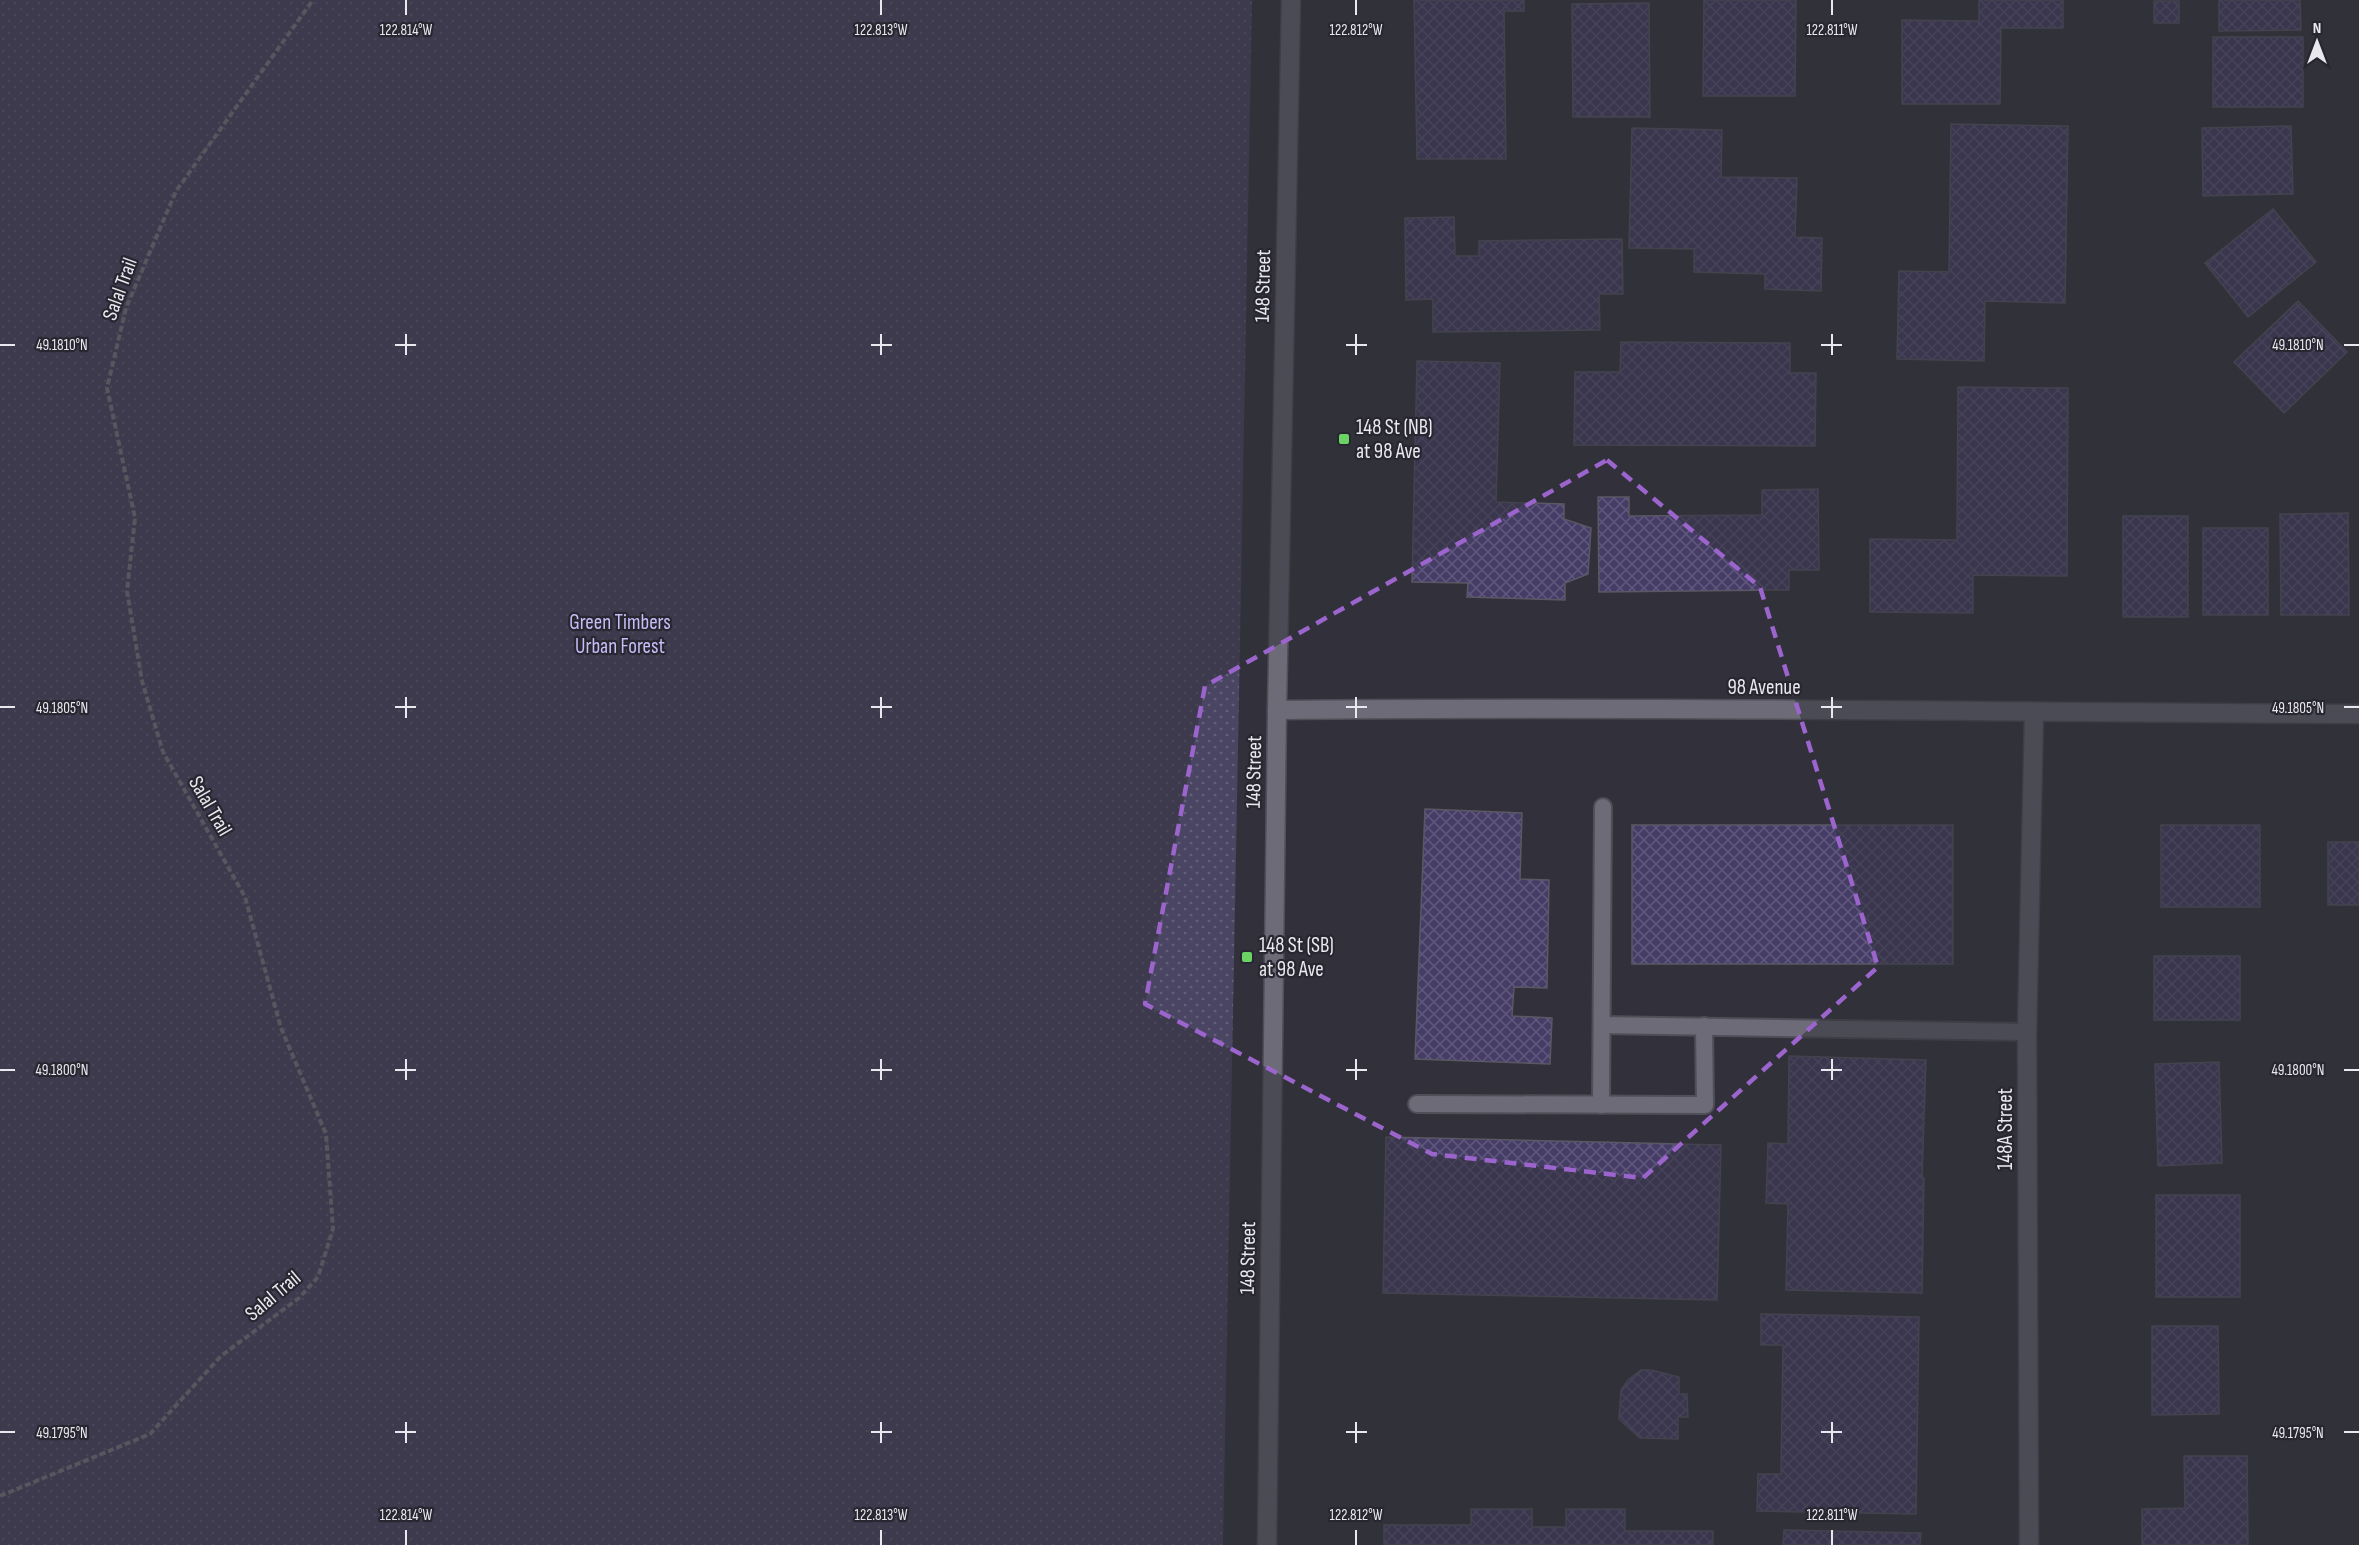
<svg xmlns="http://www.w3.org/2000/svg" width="2359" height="1545" viewBox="0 0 2359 1545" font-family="'Sofia Sans Condensed',sans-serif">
  <defs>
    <pattern id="park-dots" width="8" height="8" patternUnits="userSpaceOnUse" patternTransform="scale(1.5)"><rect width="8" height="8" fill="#4a4562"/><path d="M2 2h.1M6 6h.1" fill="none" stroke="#646079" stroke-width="1.8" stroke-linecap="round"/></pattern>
    <pattern id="building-cross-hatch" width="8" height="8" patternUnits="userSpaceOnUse" patternTransform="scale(1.5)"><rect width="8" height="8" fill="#463d67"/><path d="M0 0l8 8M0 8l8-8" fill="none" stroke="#61597d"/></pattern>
  </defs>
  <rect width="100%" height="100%" fill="#32313b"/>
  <path fill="url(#park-dots)" d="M0,0H1252L1223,1545H0Z"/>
  <g fill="url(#building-cross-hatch)" stroke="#5a5864" stroke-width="1.5">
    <path d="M1414,0H1524V11H1504L1506,159H1417Z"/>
    <path d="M1704,0H1796L1795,96H1703Z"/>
    <path d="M1979,0H2063V28H2001L2000,104H1902V20L1979,21Z"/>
    <path d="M2219,0H2300L2301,30L2219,31Z"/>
    <rect x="2154" y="1" width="25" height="22"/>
    <path d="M1649,3L1650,117H1573L1572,4Z"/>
    <rect x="2213" y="37" width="90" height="70"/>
    <path d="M1951,124L2068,126L2065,303L1985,301L1984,361L1897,359L1899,271L1949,272Z"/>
    <path d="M2291,126L2293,194L2203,196L2202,128Z"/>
    <path d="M1632,128L1722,130L1721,177L1797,178L1795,237L1822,238L1821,291L1765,289V274L1694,272V249L1629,248Z"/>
    <path d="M2273,209L2316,262L2248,317L2205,263Z"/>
    <path d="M1454,217L1455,256H1479V241L1622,239L1623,294H1599L1600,330L1433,332V299L1406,300L1405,218Z"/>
    <path d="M2298,301L2347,352L2284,413L2234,362Z"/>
    <path d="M1621,342L1790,343V373H1816L1815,446L1574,445L1575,372H1620Z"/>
    <path d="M1417,361L1500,363L1496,502L1564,504V519L1591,528L1588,574L1565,583V600L1467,597L1468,583L1412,582Z"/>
    <path d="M1958,387L2068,388L2067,576L1973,575V613L1870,612V539L1957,540Z"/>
    <path d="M1818,489L1819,570H1789V590L1599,592L1598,497H1629V516L1762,515V490Z"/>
    <path d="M2348,513L2349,615H2281L2280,514Z"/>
    <rect x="2123" y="516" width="65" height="101"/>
    <rect x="2203" y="528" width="65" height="87"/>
    <path d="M1425,809L1522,813L1520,879L1549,880L1547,988L1514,987L1512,1016L1552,1018L1550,1064L1415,1059Z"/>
    <rect x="1632" y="825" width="321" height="139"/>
    <rect x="2161" y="825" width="99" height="82"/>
    <rect x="2328" y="842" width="31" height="63"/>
    <rect x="2154" y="956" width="86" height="64"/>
    <path d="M1789,1056L1926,1060L1922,1178H1924L1922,1293L1786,1290L1788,1204L1766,1203L1768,1143L1788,1144Z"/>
    <path d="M2219,1062L2222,1163L2158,1166L2155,1064Z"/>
    <path d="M1386,1137L1721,1145L1717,1300L1383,1293Z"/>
    <rect x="2156" y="1195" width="84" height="102"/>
    <path d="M1761,1314L1919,1317L1916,1514L1757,1511L1758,1474H1781L1783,1345H1761Z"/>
    <path d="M2152,1326H2218L2219,1414L2152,1415Z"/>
    <path d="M1641,1370H1651L1679,1377V1394H1687L1688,1417H1678V1439L1640,1438L1619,1419L1621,1390L1628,1380Z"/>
    <path d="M2184,1456H2247L2248,1545H2142V1509L2185,1508Z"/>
    <path d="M1471,1509H1532V1527H1566V1509H1625V1531H1713V1545H1384V1525H1471Z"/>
    <path d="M1784,1530L1921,1533L1920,1545H1783Z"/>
  </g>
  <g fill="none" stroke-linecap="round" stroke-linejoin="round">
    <g stroke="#504e57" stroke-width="20">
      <g id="lane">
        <path d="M1602,1025L2027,1032"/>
        <path d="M1417,1104L1705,1105L1704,1026"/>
        <path d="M1601,1105L1603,807"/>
      </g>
    </g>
    <g stroke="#504e57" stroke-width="21">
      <path id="street" d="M2029,1545L2027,1032L2034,713"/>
    </g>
    <g stroke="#504e57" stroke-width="21">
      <g id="secondary">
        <path d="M1277,710C1638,706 1998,712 2359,714"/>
        <path d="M1267,1545L1277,710L1291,0"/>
      </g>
    </g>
    <path stroke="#84838b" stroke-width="4" stroke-dasharray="6 3" stroke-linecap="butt" d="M0,1496L150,1434L221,1356L299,1298L318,1277L333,1229L326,1134L281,1028L245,897L163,752L142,681L127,591L135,518L107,388L126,308L176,191L313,0"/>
    <use href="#lane" stroke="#6c6b77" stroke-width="16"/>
    <use href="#street" stroke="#6c6b77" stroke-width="18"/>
    <use href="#secondary" stroke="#6c6b77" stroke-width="18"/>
  </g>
  <path d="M0 0H2359V1545H0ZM1607,460L1760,587L1878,967L1643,1178L1432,1154L1145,1004L1205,686Z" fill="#32313b" fill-opacity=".55" fill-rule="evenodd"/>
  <path fill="none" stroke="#9c64cd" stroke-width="4.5" stroke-dasharray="12 8" stroke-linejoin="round" d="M1607,460L1760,587L1878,967L1643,1178L1432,1154L1145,1004L1205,686Z"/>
  <path fill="none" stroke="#e9e8ee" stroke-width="2" d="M406,0V15M881,0V15M1356,0V15M1832,0V15M406,334V355M881,334V355M1356,334V355M1832,334V355M0,345H15M395,345H416M871,345H892M1346,345H1367M1821,345H1842M2344,345H2359M406,697V718M881,697V718M1356,697V718M1832,697V718M0,707H15M395,707H416M871,707H892M1346,707H1367M1821,707H1842M2344,707H2359M406,1059V1080M881,1059V1080M1356,1059V1080M1832,1059V1080M0,1070H15M395,1070H416M871,1070H892M1346,1070H1367M1821,1070H1842M2344,1070H2359M406,1422V1443M881,1422V1443M1356,1422V1443M1832,1422V1443M0,1432H15M395,1432H416M871,1432H892M1346,1432H1367M1821,1432H1842M2344,1432H2359M406,1530V1545M881,1530V1545M1356,1530V1545M1832,1530V1545"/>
  <g fill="#6ad363" stroke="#282731" stroke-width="2">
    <rect x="1338" y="433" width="12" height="12" rx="3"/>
    <rect x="1241" y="951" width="12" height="12" rx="3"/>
  </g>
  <g text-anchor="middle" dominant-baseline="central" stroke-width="4.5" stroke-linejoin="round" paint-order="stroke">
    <g font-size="21" fill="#e9e8ee" stroke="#282731">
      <text transform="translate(1263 286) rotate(-89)">148 Street</text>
      <text transform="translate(120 289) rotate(-70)">Salal Trail</text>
      <text x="1764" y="687">98 Avenue</text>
      <text transform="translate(1254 772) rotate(-89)">148 Street</text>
      <text transform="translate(210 806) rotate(60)">Salal Trail</text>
      <text transform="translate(2005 1129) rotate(-90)">148A Street</text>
      <text transform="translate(1248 1258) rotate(-89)">148 Street</text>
      <text transform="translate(273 1296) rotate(-40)">Salal Trail</text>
    </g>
    <g font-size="21" fill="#e9e8ee" stroke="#282731" text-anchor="start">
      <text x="1356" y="427">148 St (NB)<tspan x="1356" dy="24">at 98 Ave</tspan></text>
      <text x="1259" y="945">148 St (SB)<tspan x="1259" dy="24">at 98 Ave</tspan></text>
    </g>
    <g font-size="21" fill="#c7bdf7" stroke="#282731">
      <text x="620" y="622">Green Timbers<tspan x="620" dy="24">Urban Forest</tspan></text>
    </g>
  </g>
  <g font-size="15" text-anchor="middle" fill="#e9e8ee" stroke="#282731" stroke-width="4.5" stroke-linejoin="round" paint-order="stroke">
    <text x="406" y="35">122.814°W</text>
    <text x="881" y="35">122.813°W</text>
    <text x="1356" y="35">122.812°W</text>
    <text x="1832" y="35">122.811°W</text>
    <text x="62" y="350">49.1810°N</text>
    <text x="2298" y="350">49.1810°N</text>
    <text x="62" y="713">49.1805°N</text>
    <text x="2298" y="713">49.1805°N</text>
    <text x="62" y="1075">49.1800°N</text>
    <text x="2298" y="1075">49.1800°N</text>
    <text x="62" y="1438">49.1795°N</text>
    <text x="2298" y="1438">49.1795°N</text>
    <text x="406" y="1520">122.814°W</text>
    <text x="881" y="1520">122.813°W</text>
    <text x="1356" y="1520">122.812°W</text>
    <text x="1832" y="1520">122.811°W</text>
  </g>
  <g transform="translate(2317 42)" stroke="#282731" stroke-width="4.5" paint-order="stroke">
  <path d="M0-4.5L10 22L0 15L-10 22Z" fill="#e9e8ee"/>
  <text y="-9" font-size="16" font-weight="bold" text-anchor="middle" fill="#e9e8ee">N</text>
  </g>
</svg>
